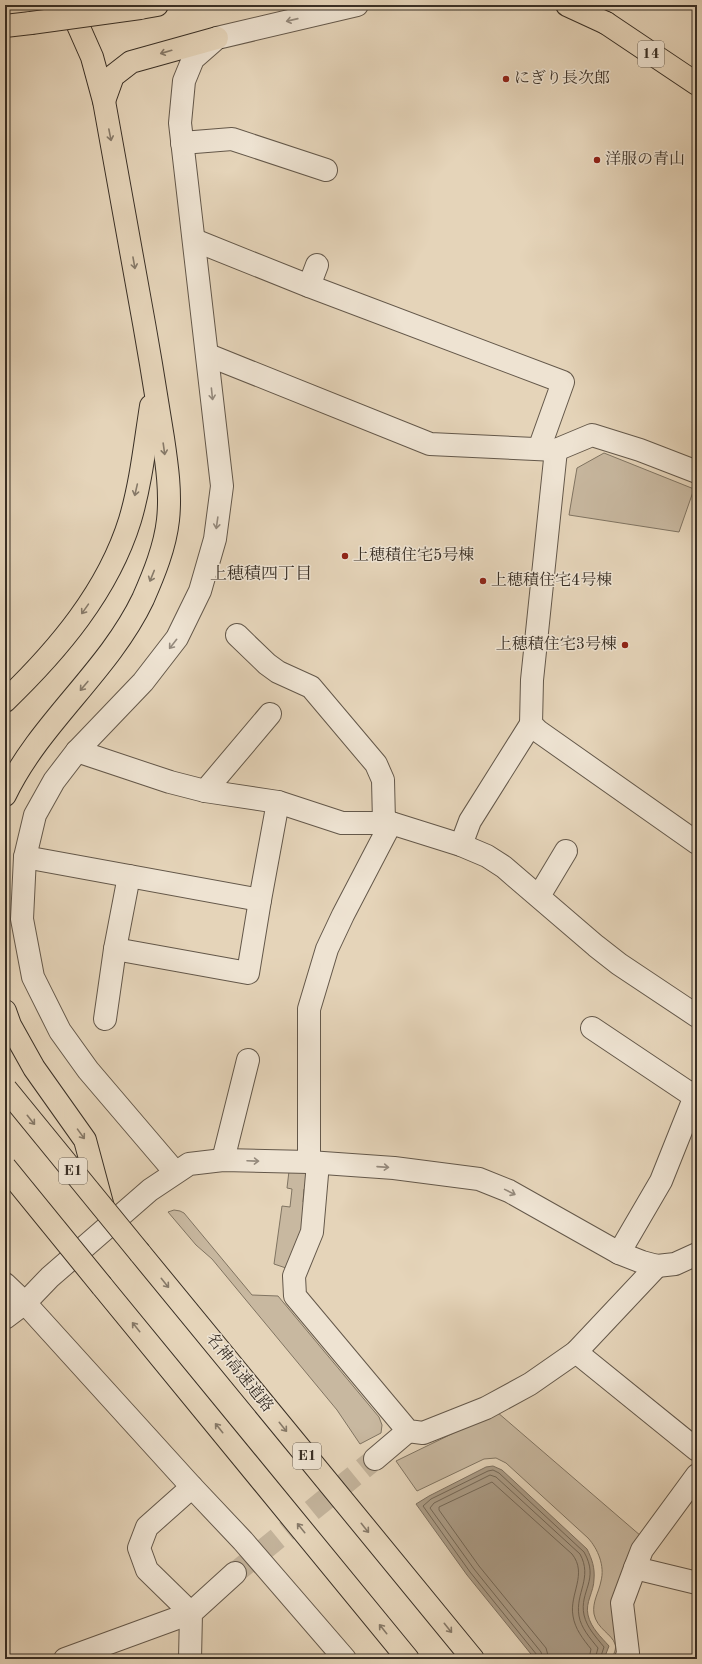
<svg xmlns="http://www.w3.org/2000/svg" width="702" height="1664" viewBox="0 0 702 1664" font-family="'Old Standard TT','Noto Serif JP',serif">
  <rect width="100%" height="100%" fill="#e5d4b9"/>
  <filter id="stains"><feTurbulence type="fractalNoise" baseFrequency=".005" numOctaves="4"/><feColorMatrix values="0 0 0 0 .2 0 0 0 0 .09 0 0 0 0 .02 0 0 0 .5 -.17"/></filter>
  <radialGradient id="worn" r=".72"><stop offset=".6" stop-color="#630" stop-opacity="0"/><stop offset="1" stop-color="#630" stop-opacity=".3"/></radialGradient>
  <g fill="#c8b8a0" stroke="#807462">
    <path d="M604,453L694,489L679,532L569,515L577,468Z"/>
    <path d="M289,1171H305L309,1174L308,1185L304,1189L303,1202L306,1205L304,1233L286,1268L274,1264L282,1206L290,1207L292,1189L287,1188Z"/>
    <path d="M174,1210L180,1211L184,1213L252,1295L278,1296L379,1417L382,1425L381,1433L360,1444L337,1410L212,1259L196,1245L168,1212Z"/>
    <path d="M497,1412L641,1536L618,1659H612C613,1655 617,1649 615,1644C612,1634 597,1629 594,1614C592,1602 599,1592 601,1581C605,1566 598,1549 588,1538L506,1463L496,1458L484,1459L417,1491L396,1461Z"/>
  </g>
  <path fill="#ab9c87" stroke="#7d7060" d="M493,1466L502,1470L587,1549C592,1559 595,1568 594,1579C594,1592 585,1602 588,1615C591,1628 601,1637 609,1646L604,1659H535L467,1575L416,1504L429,1496L486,1467Z"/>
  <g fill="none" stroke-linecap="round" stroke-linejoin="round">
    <g stroke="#726656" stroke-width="1">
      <path d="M538,1659L537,1655L470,1572L423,1506L431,1499L488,1471L493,1470L499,1473L584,1552C600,1580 579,1591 584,1615C587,1628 596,1637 604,1647L600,1659"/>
      <path d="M543,1659L541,1652L474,1569L430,1508L434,1503L490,1475L496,1477L580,1554C593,1578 575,1593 579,1616C581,1628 590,1638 598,1648L595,1659"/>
      <path d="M549,1659L546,1648L479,1566L439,1510V1507L492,1482L572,1554C588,1574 569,1594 573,1616C575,1629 583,1639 591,1649L589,1659"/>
    </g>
    <path stroke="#c3b39b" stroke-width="22" stroke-dasharray="22 11" stroke-linecap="butt" d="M235,1573L375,1459"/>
    <g stroke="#64584a" stroke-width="24">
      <g id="minor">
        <path d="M182,143L232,139L326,170"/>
        <path d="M194,240L309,286L563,382L539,449"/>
        <path d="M309,286L317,265"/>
        <path d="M208,355L430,444L556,450L592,435L640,450L697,472"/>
        <path d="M556,450L532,680L531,724L538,731L697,843"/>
        <path d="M237,635L267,664L278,672L311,687L376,764L383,780L384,822"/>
        <path d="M77,751L170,782L205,791L278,802L342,823H391L461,845L487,856L504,867L596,946L619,964L697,1016"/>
        <path d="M205,791L270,714"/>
        <path d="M461,845L470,821L531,724"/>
        <path d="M25,857L260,900"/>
        <path d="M539,896L566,851"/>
        <path d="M115,949L248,973L260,900L278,802"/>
        <path d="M105,1019L115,949L129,876"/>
        <path d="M592,1028L695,1097"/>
        <path d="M223,1160L248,1060"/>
        <path d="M309,1162V1009L327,949L343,915L391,823"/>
        <path d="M318,1163L312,1232L294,1276L295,1296L408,1431L423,1433L486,1408L530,1384L576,1352L657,1266"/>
        <path d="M175,1172L88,1070L60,1031L33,977L22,919L25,857L35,815L54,781L77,751L143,682L177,638L200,591L215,539L222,486L180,123L184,81L193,59L217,38L357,5"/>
        <path d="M619,1253L661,1181L697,1091"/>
        <path d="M5,1284L25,1303L192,1487L243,1541L345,1659"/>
        <path d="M5,1318L25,1303L50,1277L150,1190L189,1164L223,1160L309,1162L394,1168L479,1179L509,1191L619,1253L642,1262L657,1266L675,1264L697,1254"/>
        <path d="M576,1352L697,1450"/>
        <path d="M375,1459L408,1431"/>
        <path d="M635,1568L697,1583"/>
        <path d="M65,1659L191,1613L147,1570L139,1548L147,1527L192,1487"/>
        <path d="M190,1659L191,1613L235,1573"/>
        <path d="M626,1659L628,1653L622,1603L635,1568L642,1550L697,1475"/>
      </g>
    </g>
    <g stroke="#392f25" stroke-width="24">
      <path id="major" d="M606,23L697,84"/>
    </g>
    <g stroke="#392f25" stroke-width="24">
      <g id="highway">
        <path d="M567,5L606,23"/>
        <path d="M140,8L157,5"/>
        <path d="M5,26L31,23"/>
        <path d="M104,101L113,76L131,62L217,38"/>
        <path d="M5,701C58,650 108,591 130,520C141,483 145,444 151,406"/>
        <path d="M5,795C40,722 108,672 143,599C154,574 165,547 168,520C171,493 167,465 163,438C159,413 155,388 151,364C136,276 120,188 104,101L92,57L69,5"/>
        <path d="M5,1011L10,1025L34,1068L85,1140L103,1207"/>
        <path d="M140,1253L473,1659"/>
        <path d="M102,1286L408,1659"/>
      </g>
    </g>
    <use href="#minor" stroke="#eee3d2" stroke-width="22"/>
    <use href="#major" stroke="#e5d4b9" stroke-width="22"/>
    <use href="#highway" stroke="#e5d4b9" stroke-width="22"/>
    <g stroke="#392f25" stroke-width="24" stroke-linecap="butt">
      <g id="highway-bridge">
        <path d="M31,23L140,8"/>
        <path d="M6,1089L140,1253"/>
        <path d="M5,1167L102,1286"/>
      </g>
    </g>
    <use href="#highway-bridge" stroke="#e5d4b9" stroke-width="22"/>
  </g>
  <defs><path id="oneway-shaft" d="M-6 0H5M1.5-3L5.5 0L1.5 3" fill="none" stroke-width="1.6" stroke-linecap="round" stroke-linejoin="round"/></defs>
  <g stroke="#94897c">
    <use href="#oneway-shaft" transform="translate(292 20) rotate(167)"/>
    <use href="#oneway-shaft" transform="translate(212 394) rotate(84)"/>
    <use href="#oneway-shaft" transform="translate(217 523) rotate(98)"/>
    <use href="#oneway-shaft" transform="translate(173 644) rotate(128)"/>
    <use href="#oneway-shaft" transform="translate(253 1161) rotate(2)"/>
    <use href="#oneway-shaft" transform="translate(383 1167) rotate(4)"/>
    <use href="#oneway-shaft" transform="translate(510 1192) rotate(26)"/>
  </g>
  <g stroke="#867968">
    <use href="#oneway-shaft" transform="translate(166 52) rotate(164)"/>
    <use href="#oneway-shaft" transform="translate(110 135) rotate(79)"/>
    <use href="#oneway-shaft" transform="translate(134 263) rotate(80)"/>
    <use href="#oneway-shaft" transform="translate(164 449) rotate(82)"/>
    <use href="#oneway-shaft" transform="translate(136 490) rotate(103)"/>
    <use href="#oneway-shaft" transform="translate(152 576) rotate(112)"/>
    <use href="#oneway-shaft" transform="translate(85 609) rotate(125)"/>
    <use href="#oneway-shaft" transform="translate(84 686) rotate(130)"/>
    <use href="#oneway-shaft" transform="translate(31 1120) rotate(51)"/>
    <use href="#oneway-shaft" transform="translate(81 1134) rotate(54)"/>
    <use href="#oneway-shaft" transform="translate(165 1283) rotate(51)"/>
    <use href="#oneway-shaft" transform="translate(136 1327) rotate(-129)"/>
    <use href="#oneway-shaft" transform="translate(283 1427) rotate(51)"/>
    <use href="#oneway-shaft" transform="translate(219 1428) rotate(-129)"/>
    <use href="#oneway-shaft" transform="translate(301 1528) rotate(-129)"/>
    <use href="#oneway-shaft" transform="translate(365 1528) rotate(51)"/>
    <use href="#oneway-shaft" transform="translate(448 1628) rotate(51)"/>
    <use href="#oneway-shaft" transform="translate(383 1629) rotate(-129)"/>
  </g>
  <g fill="#8f2418" stroke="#eee3d2" stroke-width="1.5">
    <circle cx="506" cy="79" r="4"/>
    <circle cx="597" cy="160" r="4"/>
    <circle cx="345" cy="556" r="4"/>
    <circle cx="483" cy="581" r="4"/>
    <circle cx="625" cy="645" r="4"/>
  </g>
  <g text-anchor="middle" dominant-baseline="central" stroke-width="3" stroke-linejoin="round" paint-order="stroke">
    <g fill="#eee3d2" stroke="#6f6559" stroke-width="1">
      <rect x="638" y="41" width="26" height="26" rx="3"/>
      <rect x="59" y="1158" width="28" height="26" rx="3"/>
      <rect x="293" y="1443" width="28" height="26" rx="3"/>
    </g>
    <g font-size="15" font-weight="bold" fill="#392f25">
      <text x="651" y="54">14</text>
      <text x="73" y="1171">E1</text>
      <text x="307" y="1456">E1</text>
    </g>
    <g font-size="16" fill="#392f25" stroke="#eee3d2" text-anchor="start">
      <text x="514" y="79">にぎり長次郎</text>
      <text x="605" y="160">洋服の青山</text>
      <text x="353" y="556">上穂積住宅5号棟</text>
      <text x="491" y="581">上穂積住宅4号棟</text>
      <text x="617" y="645" text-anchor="end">上穂積住宅3号棟</text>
    </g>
    <g font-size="16" fill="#392f25" stroke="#eee3d2">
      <text transform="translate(239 1373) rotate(51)">名神高速道路</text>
    </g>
    <g font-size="17" fill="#392f25" stroke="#eee3d2">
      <text x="261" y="574">上穂積四丁目</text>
    </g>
  </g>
  <rect width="702" height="1664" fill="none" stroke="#e5d4b9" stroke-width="20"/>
  <rect x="6" y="6" width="690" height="1652" fill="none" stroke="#392f25" stroke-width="2"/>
  <rect x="10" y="10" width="682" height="1644" fill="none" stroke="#392f25"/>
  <rect width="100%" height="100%" filter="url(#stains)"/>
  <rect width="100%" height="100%" fill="url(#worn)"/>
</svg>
